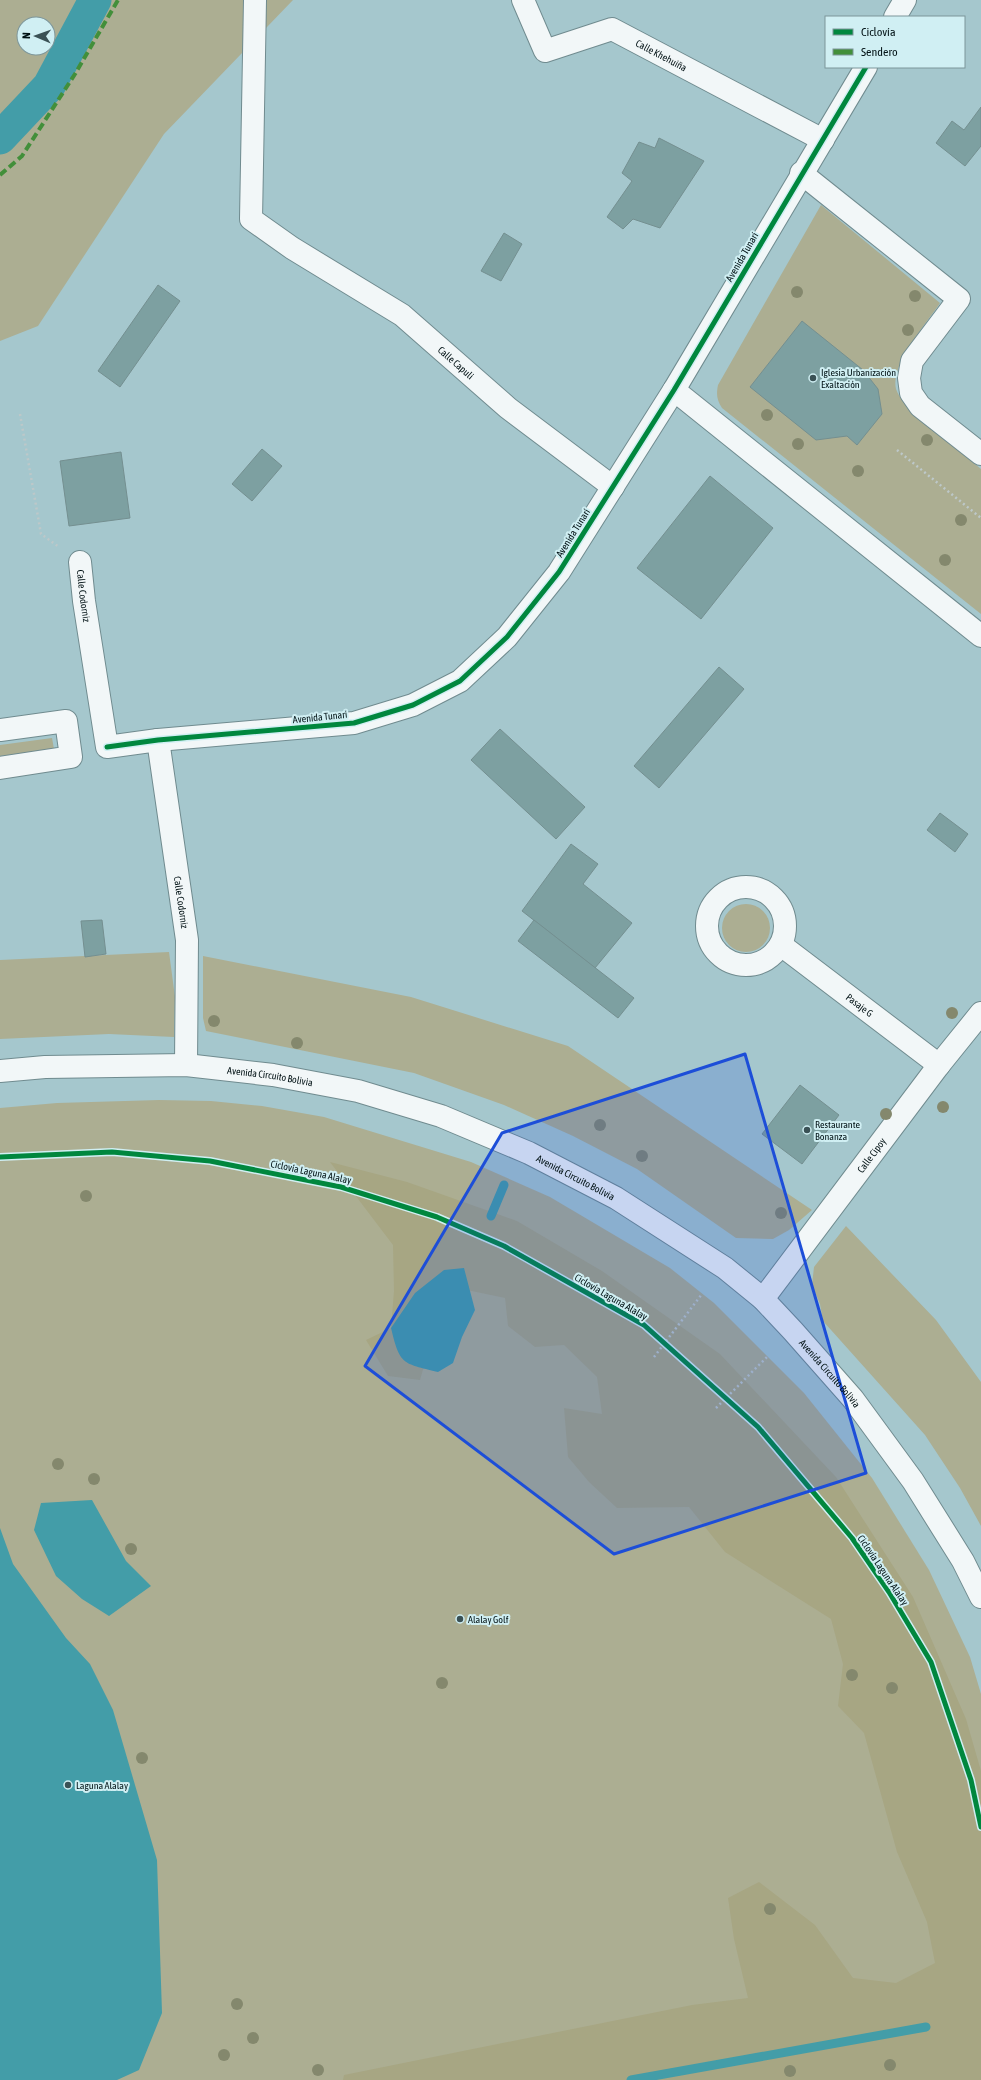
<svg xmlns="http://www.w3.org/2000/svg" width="981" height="2080" viewBox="0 0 981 2080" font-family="'Asap Condensed',sans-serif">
  <rect width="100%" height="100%" fill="#a5c7cd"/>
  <g fill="#acae92" fill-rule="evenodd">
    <path d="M0,0H293L164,134L38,326L0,341ZM24,24H48V48H24Z"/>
    <path d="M821,205L940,303C927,323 890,364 896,389C899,398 908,407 914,414L981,469V614L722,408C717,400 716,395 718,385Z"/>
    <path d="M52,738L54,749L0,756V745Z"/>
    <circle cx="746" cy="928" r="24"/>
    <path d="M169,952L175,997L174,1037L109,1034L0,1039V960Z"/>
    <path d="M203,956L411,997L568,1046L812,1210L789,1230L773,1239L736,1238L637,1169L573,1136L504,1105L414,1073L206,1031L203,1018Z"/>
    <path d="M159,1100L211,1101L262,1106L324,1117L471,1162L550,1197L670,1268L714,1303L804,1393L872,1478L929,1570L970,1657L981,1694V2080H0V1108L57,1103Z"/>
    <path d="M846,1226L936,1320L981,1382V1526L960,1488L925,1435L823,1321L820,1304L812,1285L814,1267Z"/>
  </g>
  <path fill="#a7a683" d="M330,1162L407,1182L517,1221L602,1271L720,1354L836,1477L913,1597L966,1719L981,1771V2080H343L344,2075L692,2005L748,1998L734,1939L728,1898L759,1882L815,1925L853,1978L896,1983L935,1963L927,1922L897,1852L864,1733L838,1706L843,1664L831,1619L725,1552L689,1507L617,1508L589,1482L568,1457L564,1408L602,1414L597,1377L564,1345L535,1347L508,1326L505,1298L462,1289L434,1332L420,1380L388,1376L366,1340L391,1328L394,1291L393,1245Z"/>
  <g fill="#439da8">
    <path d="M464,1268L475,1310L462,1337L453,1363L438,1372C402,1363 400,1365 391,1328L415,1293L444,1270Z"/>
    <path d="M92,1500L126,1561L151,1586L109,1616L82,1599L56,1576L34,1530L41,1503Z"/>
    <path d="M0,1528L13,1564L66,1638L90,1664L113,1710L157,1860L162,2013L139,2070L117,2080H0Z"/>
  </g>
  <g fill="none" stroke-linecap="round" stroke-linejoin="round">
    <g stroke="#439da8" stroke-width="9">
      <path d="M491,1216L504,1185"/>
      <path d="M631,2080L926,2027"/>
    </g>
    <path stroke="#439da8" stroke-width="33" d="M0,138L49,86L95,0"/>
  </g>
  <g fill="#7da0a1" stroke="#748f90">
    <path d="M981,107V146L965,166L936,143L952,121L964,130Z"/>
    <path d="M659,138L704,161L660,228L633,219L623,229L607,217L632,181L622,173L639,142L655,148Z"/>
    <path d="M504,233L522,244L501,281L481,271Z"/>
    <path d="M158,285L180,301L120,387L98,371Z"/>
    <path d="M802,321L863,370L878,389L882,414L857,445L847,436L816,440L750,387Z"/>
    <path d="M262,449L282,466L252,501L232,484Z"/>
    <path d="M121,452L130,518L69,526L60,461Z"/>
    <path d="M710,476L773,528L701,619L637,568Z"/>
    <path d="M719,667L744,689L659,788L634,766Z"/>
    <path d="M500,729L585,807L556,839L471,760Z"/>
    <path d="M940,813L968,834L955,852L927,830Z"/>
    <path d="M571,844L598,864L583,884L632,923L595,968L522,911Z"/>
    <path d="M102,920L106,954L85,957L81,921Z"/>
    <path d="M534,920L634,998L618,1018L518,941Z"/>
    <path d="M800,1085L839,1115L802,1164L762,1134Z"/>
  </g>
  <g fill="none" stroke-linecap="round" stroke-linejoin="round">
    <g stroke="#708b8f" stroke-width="24">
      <g id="minor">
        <path id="s1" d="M255,0L251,219L292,248L402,315L508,408L613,487"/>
        <path id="s2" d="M523,0L545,51L612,29L823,140"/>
        <path d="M895,17L905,0"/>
        <path d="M801,173L959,299L912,361L909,378L911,393L920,406L981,454"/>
        <path d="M674,390L981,636"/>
        <path id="s3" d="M80,562L84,601L107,747L158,740L354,723L413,705L460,681L507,637L559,572L674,390L866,67"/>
        <path d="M0,730L66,721L71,757L0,768"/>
        <path id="s4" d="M158,740L187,940L186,1065"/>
        <circle cx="746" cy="926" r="39"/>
        <path id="s5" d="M781,945L939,1065"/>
      </g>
    </g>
    <g stroke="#708b8f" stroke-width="24">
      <g id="major">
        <path id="s6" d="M0,1071L45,1067L186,1065L273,1075L358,1091L441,1116L529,1153L616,1198L725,1268L763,1299L793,1331L853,1399L913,1481L963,1561L981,1597"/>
        <path id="s7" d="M763,1299L939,1065L981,1013"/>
      </g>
    </g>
    <g stroke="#bdc8c9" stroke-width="2.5" stroke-dasharray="2 3" stroke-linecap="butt">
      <path d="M20,414L41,534L59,547"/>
      <path d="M897,450L981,518"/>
      <path d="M654,1357L702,1294"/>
      <path d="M716,1408L767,1357"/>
    </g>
    <use href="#minor" stroke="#f2f7f8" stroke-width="22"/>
    <use href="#major" stroke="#f2f7f8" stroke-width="22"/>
    <path stroke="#428f3a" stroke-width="4" stroke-dasharray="8 4" stroke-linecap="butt" d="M0,175L22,156L75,74L118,0"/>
    <g stroke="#d0eff3" stroke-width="8">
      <g id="cycleway">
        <path d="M107,747L158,740L354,723L413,705L460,681L507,637L559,572L674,390L866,67"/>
        <path d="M0,1157L112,1152L210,1161L341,1187L437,1217L504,1246L644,1325L758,1427L852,1538L889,1592L931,1662L971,1780L981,1827"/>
      </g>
    </g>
    <use href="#cycleway" stroke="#00873e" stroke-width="5"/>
  </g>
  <g fill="#84886d">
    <circle cx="797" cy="292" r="6"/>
    <circle cx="915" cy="296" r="6"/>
    <circle cx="908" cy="330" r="6"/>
    <circle cx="767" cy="415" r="6"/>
    <circle cx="927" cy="440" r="6"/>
    <circle cx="798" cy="444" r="6"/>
    <circle cx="858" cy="471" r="6"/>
    <circle cx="961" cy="520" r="6"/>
    <circle cx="945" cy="560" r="6"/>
    <circle cx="952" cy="1013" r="6"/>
    <circle cx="214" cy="1021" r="6"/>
    <circle cx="297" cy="1043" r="6"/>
    <circle cx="943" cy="1107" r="6"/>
    <circle cx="886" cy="1114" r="6"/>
    <circle cx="600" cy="1125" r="6"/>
    <circle cx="642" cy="1156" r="6"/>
    <circle cx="86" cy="1196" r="6"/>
    <circle cx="781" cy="1213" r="6"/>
    <circle cx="58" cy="1464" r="6"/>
    <circle cx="94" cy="1479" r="6"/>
    <circle cx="131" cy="1549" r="6"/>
    <circle cx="852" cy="1675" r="6"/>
    <circle cx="442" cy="1683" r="6"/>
    <circle cx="892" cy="1688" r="6"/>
    <circle cx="142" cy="1758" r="6"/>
    <circle cx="770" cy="1909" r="6"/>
    <circle cx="237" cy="2004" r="6"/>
    <circle cx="253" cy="2038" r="6"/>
    <circle cx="224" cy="2055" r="6"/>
    <circle cx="890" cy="2065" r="6"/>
    <circle cx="318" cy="2070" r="6"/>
    <circle cx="790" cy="2071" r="6"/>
  </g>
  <path fill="#1d4ed8" fill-opacity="0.2" stroke="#1d4ed8" stroke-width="3" stroke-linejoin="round" d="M745,1054L866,1473L614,1554L365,1366L502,1133Z"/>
  <g fill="#3a5155" stroke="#d0eff3" stroke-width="1.5">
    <circle cx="813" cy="378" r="4"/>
    <circle cx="807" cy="1130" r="4"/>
    <circle cx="460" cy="1619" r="4"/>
    <circle cx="68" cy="1785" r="4"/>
  </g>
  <g text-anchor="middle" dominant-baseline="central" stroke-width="4" stroke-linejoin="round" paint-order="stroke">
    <g font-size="10" fill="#001114" stroke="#d0eff3">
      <text stroke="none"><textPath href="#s2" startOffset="182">Calle Khehuiña</textPath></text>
      <text transform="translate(742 257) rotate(-60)">Avenida Tunari</text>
      <text stroke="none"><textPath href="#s1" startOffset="470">Calle Capuli</textPath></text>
      <text transform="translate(573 533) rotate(-58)">Avenida Tunari</text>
      <text stroke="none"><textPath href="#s3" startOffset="34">Calle Codorniz</textPath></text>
      <text transform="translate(320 717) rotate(-6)">Avenida Tunari</text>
      <text stroke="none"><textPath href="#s4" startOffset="164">Calle Codorniz</textPath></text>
      <text stroke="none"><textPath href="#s5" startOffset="99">Pasaje G</textPath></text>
      <text stroke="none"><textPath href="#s6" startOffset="271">Avenida Circuito Bolivia</textPath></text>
      <text stroke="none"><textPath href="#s7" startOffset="180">Calle Cipoy</textPath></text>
      <text transform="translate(311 1172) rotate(12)">Ciclovía Laguna Alalay</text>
      <text stroke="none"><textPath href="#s6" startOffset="595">Avenida Circuito Bolivia</textPath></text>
      <text transform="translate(611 1297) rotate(30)">Ciclovía Laguna Alalay</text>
      <text stroke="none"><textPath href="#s6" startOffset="919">Avenida Circuito Bolivia</textPath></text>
      <text transform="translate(883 1570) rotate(56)">Ciclovía Laguna Alalay</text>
    </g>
    <g font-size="10" fill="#001114" stroke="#d0eff3" text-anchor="start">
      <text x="821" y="372">Iglesia Urbanización<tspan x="821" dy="12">Exaltación</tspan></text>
      <text x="815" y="1124">Restaurante<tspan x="815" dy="12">Bonanza</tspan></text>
      <text x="468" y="1619">Alalay Golf</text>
      <text x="76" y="1785">Laguna Alalay</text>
    </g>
  </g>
  <rect x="825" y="16" width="140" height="52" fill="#d0eff3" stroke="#7d969a"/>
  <rect x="833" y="29" width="20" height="6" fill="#00873e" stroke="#7d969a"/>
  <text x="861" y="36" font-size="12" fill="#001114">Ciclovía</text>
  <rect x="833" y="49" width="20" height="6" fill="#428f3a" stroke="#7d969a"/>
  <text x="861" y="56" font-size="12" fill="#001114">Sendero</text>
  <g transform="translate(36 36) rotate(272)"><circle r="19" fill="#d0eff3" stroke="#7d969a"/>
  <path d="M0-3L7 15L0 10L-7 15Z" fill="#3a5155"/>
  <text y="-6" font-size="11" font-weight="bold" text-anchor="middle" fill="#001114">N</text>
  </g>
</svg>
